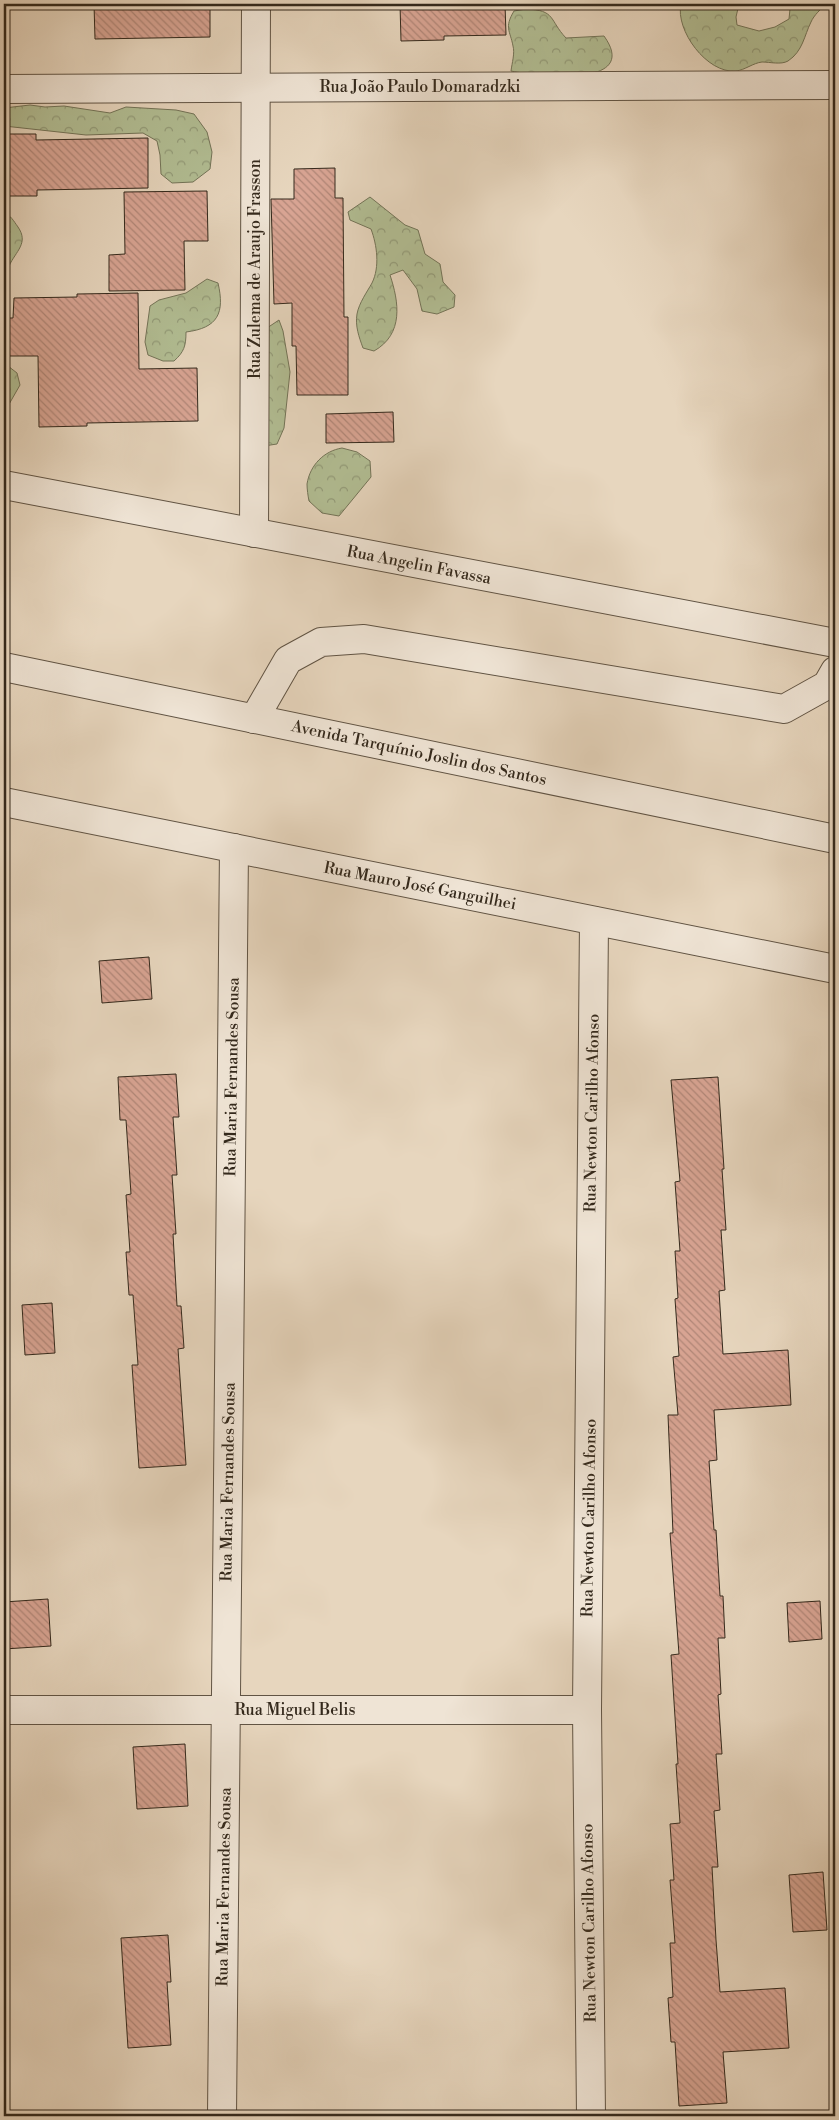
<svg xmlns="http://www.w3.org/2000/svg" width="839" height="2120" viewBox="0 0 839 2120" font-family="'Libre Bodoni',serif">
  <defs>
    <pattern id="forest-crowns" width="20" height="18" patternUnits="userSpaceOnUse" patternTransform="scale(1.25)"><rect width="20" height="18" fill="#b2be94"/><path d="M2 6a3 3 0 1 1 6 0M12 15a3 3 0 1 1 6 0" fill="none" stroke="#929a78"/></pattern>
    <pattern id="building-back-hatch" width="6" height="6" patternUnits="userSpaceOnUse" patternTransform="scale(1.25)"><rect width="6" height="6" fill="#d8a493"/><path d="M-1 5l2 2M0 0l6 6M5-1l2 2" fill="none" stroke="#b08677"/></pattern>
  </defs>
  <rect width="100%" height="100%" fill="#e7d6be"/>
  <filter id="stains"><feTurbulence type="fractalNoise" baseFrequency=".004" numOctaves="4"/><feColorMatrix values="0 0 0 0 .2 0 0 0 0 .09 0 0 0 0 .02 0 0 0 .5 -.17"/></filter>
  <radialGradient id="worn" r=".72"><stop offset=".6" stop-color="#630" stop-opacity="0"/><stop offset="1" stop-color="#630" stop-opacity=".3"/></radialGradient>
  <g fill="url(#forest-crowns)" stroke="#737458">
    <path d="M681,4H739L736,17L737,25L759,31L775,27L789,19L790,9L788,4H826C821,9 814,15 811,22C804,36 803,51 788,61C781,65 770,62 762,62C753,63 745,70 736,71C707,74 675,30 681,4Z"/>
    <path d="M526,9C556,10 549,20 566,38L604,36C642,89 535,76 511,71C512,63 515,53 513,46C510,30 504,28 514,11Z"/>
    <path d="M30,105L45,107L64,106L110,113L126,107L176,110L194,114L207,132L212,152L210,169L193,182L172,183L161,174L160,155L157,141L143,133L86,135L4,126V108Z"/>
    <path d="M370,197L405,225L418,230L425,254L440,264L443,282L455,295L454,307L437,314L422,311L417,289L403,270L390,275C399,302 404,334 374,351L363,348C359,337 355,326 357,314C359,303 367,292 372,283C380,267 377,245 371,229L350,220L348,212Z"/>
    <path d="M4,212C11,216 13,220 18,227C29,243 16,251 9,266L4,267Z"/>
    <path d="M207,279L218,283C225,313 218,328 186,332C186,346 184,352 174,361H163L148,355L145,342L150,306L159,300L186,293Z"/>
    <path d="M279,320L283,331L290,372L284,428L277,444L264,446L267,328Z"/>
    <path d="M8,366L17,373L20,385L8,406L9,432L4,438V367Z"/>
    <path d="M342,448L357,452L370,461L371,477L339,516L322,513L309,501C308,496 307,489 307,484C310,465 324,451 342,448Z"/>
  </g>
  <g fill="url(#building-back-hatch)" stroke="#34291c">
    <path d="M94,4H210V37L95,39Z"/>
    <path d="M400,4H505L506,35L444,36V40L401,41Z"/>
    <path d="M4,134H36V140L148,138V188L37,190V196H4Z"/>
    <path d="M335,168V198H343L344,317H348V395H297L296,346H292V303L274,304L271,199H294V169Z"/>
    <path d="M207,191L208,241H184L185,290L109,291V255L125,254L124,192Z"/>
    <path d="M138,293L139,369L197,368L198,421L87,423V426L39,427L38,356H4V318H13L14,298L77,297V294Z"/>
    <path d="M393,412L394,442L326,443V414Z"/>
    <path d="M149,957L152,999L102,1003L99,961Z"/>
    <path d="M176,1074L179,1117H173L177,1175H172L176,1234H173L177,1306H181L184,1348L178,1349L186,1465L139,1468L132,1365H138L133,1295H129L126,1252H130L126,1195L131,1194L126,1120H120L118,1077Z"/>
    <path d="M718,1077L724,1169H722L726,1230H721L725,1290L719,1291L723,1354L788,1350L791,1405L714,1410L717,1460L709,1461L714,1530H716L720,1596H723L725,1638H718L721,1694L718,1695L722,1754H716L720,1810L714,1811L718,1867H712L716,1940L720,1992L785,1988L789,2048L723,2052L727,2103L679,2106L675,2042H671L668,1998L673,1997L670,1943H675L670,1880H674L670,1824L680,1823L676,1764H678L671,1655L679,1654L670,1533H673L668,1415H678L673,1357L679,1356L675,1299L678,1298L675,1251H680L675,1182L680,1181L671,1080Z"/>
    <path d="M52,1303L55,1353L25,1355L22,1305Z"/>
    <path d="M48,1599L51,1646L4,1649V1602Z"/>
    <path d="M820,1601L822,1639L789,1642L787,1603Z"/>
    <path d="M185,1744L188,1806L137,1809L133,1747Z"/>
    <path d="M823,1872L827,1930L793,1932L789,1875Z"/>
    <path d="M168,1935L171,1982H167L171,2045L128,2048L121,1938Z"/>
  </g>
  <g fill="none" stroke-linecap="round" stroke-linejoin="round">
    <g stroke="#615444" stroke-width="30">
      <g id="minor">
        <path d="M4,89L835,85"/>
        <path d="M4,485L835,643"/>
        <path d="M254,533L256,4"/>
        <path d="M254,719L288,660L321,642L364,639L784,709L827,685L835,671"/>
        <path d="M4,802L835,969"/>
        <path d="M4,1710H587"/>
        <path d="M222,2116L234,848"/>
        <path d="M591,2116L587,1710L594,921"/>
      </g>
    </g>
    <g stroke="#615444" stroke-width="30">
      <path id="tertiary" d="M4,667L835,839"/>
    </g>
    <use href="#minor" stroke="#efe4d5" stroke-width="28"/>
    <use href="#tertiary" stroke="#efe4d5" stroke-width="28"/>
  </g>
  <g text-anchor="middle" dominant-baseline="central" stroke-width="4" stroke-linejoin="round" paint-order="stroke">
    <g font-size="16" fill="#34291c" stroke="#efe4d5">
      <text x="420" y="87">Rua João Paulo Domaradzki</text>
      <text transform="translate(255 269) rotate(-90)">Rua Zulema de Araujo Frasson</text>
      <text transform="translate(419 565) rotate(11)">Rua Angelin Favassa</text>
      <text transform="translate(419 753) rotate(12)">Avenida Tarquínio Joslin dos Santos</text>
      <text transform="translate(420 886) rotate(11)">Rua Mauro José Ganguilhei</text>
      <text transform="translate(232 1077) rotate(-89)">Rua Maria Fernandes Sousa</text>
      <text transform="translate(592 1113) rotate(-89)">Rua Newton Carilho Afonso</text>
      <text transform="translate(228 1482) rotate(-89)">Rua Maria Fernandes Sousa</text>
      <text transform="translate(589 1518) rotate(-89)">Rua Newton Carilho Afonso</text>
      <text x="295" y="1710">Rua Miguel Belis</text>
      <text transform="translate(224 1887) rotate(-89)">Rua Maria Fernandes Sousa</text>
      <text transform="translate(589 1923) rotate(-91)">Rua Newton Carilho Afonso</text>
    </g>
  </g>
  <rect width="839" height="2120" fill="none" stroke="#e7d6be" stroke-width="20"/>
  <rect x="5" y="5" width="829" height="2110" fill="none" stroke="#34291c" stroke-width="2.5"/>
  <rect x="10" y="10" width="819" height="2100" fill="none" stroke="#34291c"/>
  <rect width="100%" height="100%" filter="url(#stains)"/>
  <rect width="100%" height="100%" fill="url(#worn)"/>
</svg>
